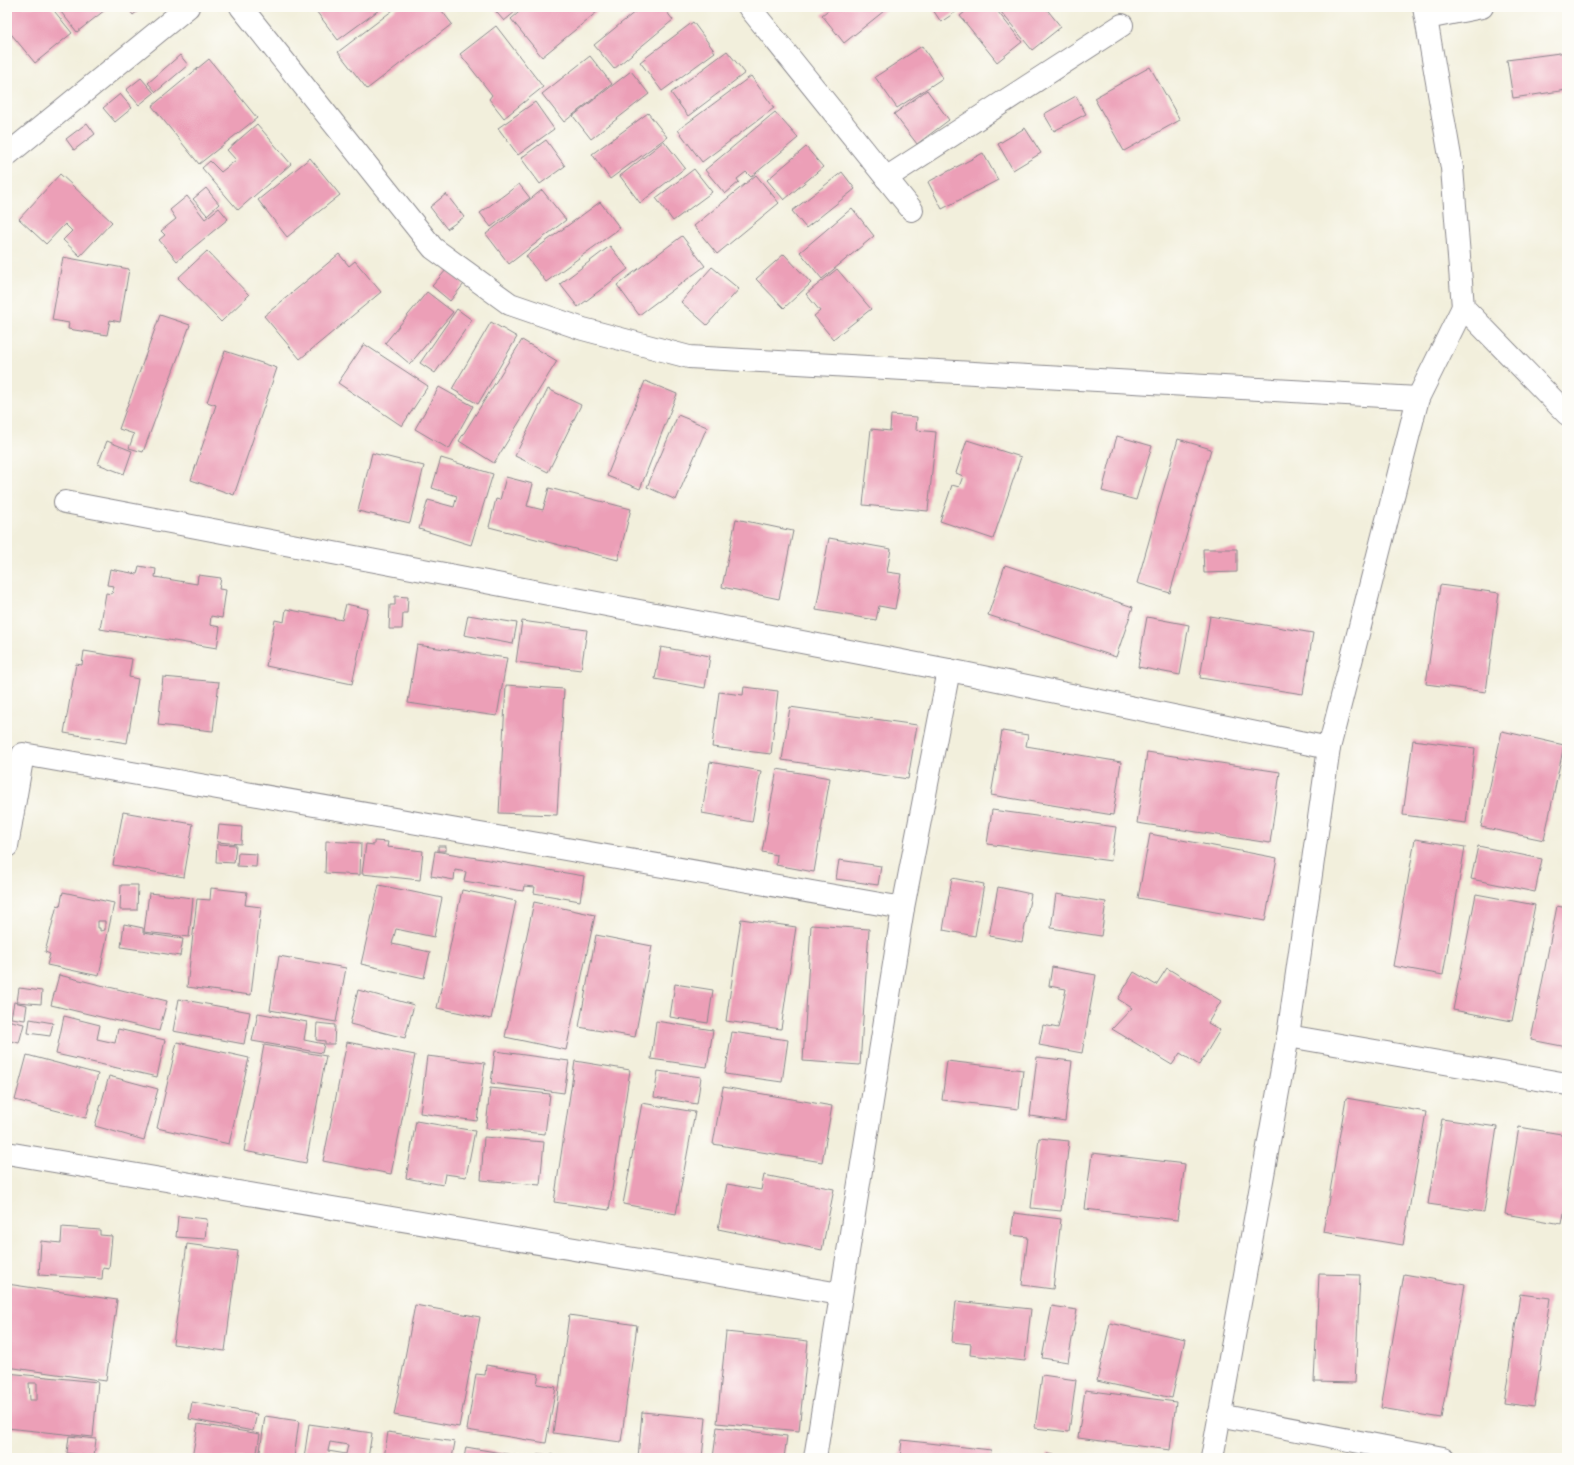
<svg xmlns="http://www.w3.org/2000/svg" width="1574" height="1465" viewBox="0 0 1574 1465" font-family="Sriracha,sans-serif">
  <rect width="100%" height="100%" fill="#fdfcf7"/>
  <filter id="ink" filterUnits="userSpaceOnUse"><feTurbulence type="fractalNoise" baseFrequency=".025" numOctaves="2"/><feDisplacementMap in="SourceGraphic" scale="8" xChannelSelector="R" yChannelSelector="G"/><feConvolveMatrix kernelMatrix="1 2 1 2 8 2 1 2 1" color-interpolation-filters="sRGB"/></filter>
  <filter id="wash" filterUnits="userSpaceOnUse"><feTurbulence type="fractalNoise" baseFrequency=".012" numOctaves="4" result="noise"/><feDisplacementMap in="SourceGraphic" scale="16" xChannelSelector="R" yChannelSelector="G"/><feGaussianBlur stdDeviation="0.9" result="paint"/><feColorMatrix in="noise" values="0 0 0 0 0 0 0 0 0 0 0 0 0 0 0 0 0 1.4 0 .05"/><feComposite in="paint" operator="in"/></filter>
  <g filter="url(#wash)">
    <rect width="100%" height="100%" fill="#f2efdc"/>
    <g id="blocks">
      <g fill="#ec9fb7" fill-rule="evenodd">
        <path d="M7,7H51L72,33L35,63L7,29Z"/>
        <path d="M57,7H102L105,10L77,32Z"/>
        <path d="M127,7H143L133,15Z"/>
        <path d="M313,7H383L338,40Z"/>
        <path d="M397,7H439L452,24L367,89L338,52Z"/>
        <path d="M492,7H521L504,21Z"/>
        <path d="M525,7H603L542,57L511,19Z"/>
        <path d="M641,7H663L673,20L614,69L594,45Z"/>
        <path d="M832,7H889L844,43L822,15Z"/>
        <path d="M931,7H963L941,22Z"/>
        <path d="M971,7H994L1022,42L997,62L960,16Z"/>
        <path d="M997,7H1045L1061,27L1032,50Z"/>
        <path d="M693,22L715,52L662,91L640,62Z"/>
        <path d="M496,26L543,87L504,118L489,99L492,95L460,54Z"/>
        <path d="M922,46L943,78L897,108L875,77Z"/>
        <path d="M727,51L745,73L688,116L671,93Z"/>
        <path d="M1567,52V90L1513,98L1507,60Z"/>
        <path d="M180,55L188,65L156,92L148,83Z"/>
        <path d="M590,56L612,84L564,122L542,94Z"/>
        <path d="M209,59L257,118L199,164L152,106Z"/>
        <path d="M1150,67L1180,120L1124,151L1094,98Z"/>
        <path d="M631,71L649,94L591,139L573,116Z"/>
        <path d="M751,76L774,108L702,162L678,130Z"/>
        <path d="M141,78L154,93L139,105L126,90Z"/>
        <path d="M927,90L949,120L917,144L894,114Z"/>
        <path d="M120,94L132,108L115,122L103,108Z"/>
        <path d="M1076,96L1086,114L1054,131L1044,114Z"/>
        <path d="M535,102L554,129L518,155L498,128Z"/>
        <path d="M775,112L798,138L751,177L746,172L737,179L739,182L725,194L705,170Z"/>
        <path d="M648,113L667,137L610,179L592,154Z"/>
        <path d="M87,123L95,134L74,150L66,139Z"/>
        <path d="M257,124L291,164L238,210L202,168L210,161L221,172L236,160L227,150Z"/>
        <path d="M1025,128L1041,153L1013,170L998,144Z"/>
        <path d="M546,140L565,166L540,184L521,158Z"/>
        <path d="M664,141L685,168L640,203L620,176Z"/>
        <path d="M806,147L823,167L784,200L767,180Z"/>
        <path d="M983,153L998,180L942,209L928,182Z"/>
        <path d="M310,158L340,195L287,237L258,200Z"/>
        <path d="M694,169L712,192L673,221L656,198Z"/>
        <path d="M842,172L855,189L806,228L792,211Z"/>
        <path d="M60,174L112,222L80,256L63,240L72,231L65,224L46,244L19,219Z"/>
        <path d="M756,175L779,203L717,254L694,226Z"/>
        <path d="M519,184L530,198L491,227L480,213Z"/>
        <path d="M206,188L219,204L207,215L193,199Z"/>
        <path d="M542,190L566,220L509,264L486,234Z"/>
        <path d="M446,194L464,217L447,229L430,207Z"/>
        <path d="M187,196L205,219L219,208L228,219L177,261L159,240L165,235L161,231L176,219L170,210Z"/>
        <path d="M600,202L620,228L546,282L526,256Z"/>
        <path d="M852,208L874,236L822,279L800,252Z"/>
        <path d="M682,236L705,266L639,315L617,285Z"/>
        <path d="M610,246L628,269L578,307L560,284Z"/>
        <path d="M207,251L249,295L221,322L178,278Z"/>
        <path d="M339,254L349,266L355,261L381,292L300,359L264,316Z"/>
        <path d="M784,254L811,283L784,308L756,279Z"/>
        <path d="M63,257L129,269L120,322L110,320L107,335L68,329L69,323L52,320Z"/>
        <path d="M712,267L739,289L707,325L681,302Z"/>
        <path d="M447,269L464,284L450,301L432,286Z"/>
        <path d="M837,269L871,309L833,339L814,316L820,311L806,294Z"/>
        <path d="M427,292L453,312L410,364L385,343Z"/>
        <path d="M457,309L472,320L435,373L420,363Z"/>
        <path d="M160,315L190,325L143,452L129,448L134,434L119,429Z"/>
        <path d="M491,322L517,337L478,404L452,389Z"/>
        <path d="M522,340L557,361L494,463L459,441Z"/>
        <path d="M364,344L428,386L402,426L338,383Z"/>
        <path d="M225,351L277,368L234,495L191,480L216,405L207,402Z"/>
        <path d="M645,381L677,394L640,489L607,476Z"/>
        <path d="M439,387L473,406L449,449L415,429Z"/>
        <path d="M548,389L581,405L548,472L515,456Z"/>
        <path d="M678,415L707,427L676,500L647,487Z"/>
        <path d="M891,415L917,417L916,430L936,432L928,511L863,505L871,429L890,431Z"/>
        <path d="M1117,436L1152,446L1136,500L1102,491Z"/>
        <path d="M1178,439L1211,449L1170,593L1137,583Z"/>
        <path d="M967,440L1021,457L993,539L940,521L952,485L959,487L963,476L956,473Z"/>
        <path d="M107,441L132,451L124,474L98,464Z"/>
        <path d="M372,453L424,466L410,523L358,511Z"/>
        <path d="M441,458L493,474L471,545L419,529L428,500L454,507L457,496L432,488Z"/>
        <path d="M506,477L533,484L527,506L543,510L549,488L631,509L618,560L489,527L496,499L500,500Z"/>
        <path d="M736,519L793,531L779,599L722,587Z"/>
        <path d="M829,538L891,549L887,572L901,574L895,609L879,606L876,620L816,610Z"/>
        <path d="M1203,549H1237V572L1204,573Z"/>
        <path d="M1005,565L1133,607L1116,657L988,615Z"/>
        <path d="M139,566L156,569L155,577L197,584L198,575L221,578L219,589L226,590L222,618L211,616L210,625L220,627L217,648L100,629L106,593L112,594L114,586L107,585L110,569L137,574Z"/>
        <path d="M1440,585L1499,593L1486,692L1426,684Z"/>
        <path d="M395,596L408,597L407,613H403L402,629H389L390,605H395Z"/>
        <path d="M346,604L368,609L352,684L266,666L275,620L284,622L286,609L342,620Z"/>
        <path d="M468,615L517,623L513,644L464,635Z"/>
        <path d="M1210,616L1313,633L1303,694L1200,678Z"/>
        <path d="M1147,617L1189,625L1180,675L1138,667Z"/>
        <path d="M522,621L587,630L581,670L516,662Z"/>
        <path d="M417,645L507,658L497,716L408,703Z"/>
        <path d="M661,647L710,656L705,688L655,679Z"/>
        <path d="M84,651L132,659L129,677L138,679L127,743L64,733L76,664L82,665Z"/>
        <path d="M163,677L219,682L213,731L158,725Z"/>
        <path d="M506,685L564,689L557,815L499,813Z"/>
        <path d="M744,687L778,691L771,754L712,747L719,692L743,695Z"/>
        <path d="M790,707L917,725L908,779L782,760Z"/>
        <path d="M1002,731L1028,735L1026,746L1121,762L1113,815L991,795Z"/>
        <path d="M1502,731L1564,745L1544,840L1481,827Z"/>
        <path d="M1413,740L1475,748L1466,823L1403,815Z"/>
        <path d="M1147,752L1280,772L1270,843L1137,823Z"/>
        <path d="M710,762L761,771L752,822L702,813Z"/>
        <path d="M777,769L830,778L814,872L776,865L777,855L762,852Z"/>
        <path d="M992,810L1116,827L1111,861L987,844Z"/>
        <path d="M123,812L193,824L184,877L113,865Z"/>
        <path d="M219,825L242,827L241,844L217,842Z"/>
        <path d="M1150,834L1277,858L1265,921L1138,898Z"/>
        <path d="M1415,839L1465,847L1443,975L1393,966Z"/>
        <path d="M326,841L361,843L360,875L325,873Z"/>
        <path d="M374,841L388,842L387,847L423,851L420,880L362,874L366,844L374,845Z"/>
        <path d="M217,844L236,845L234,863L216,862Z"/>
        <rect x="438" y="846" width="8" height="5"/>
        <path d="M1478,846L1542,859L1535,892L1471,879Z"/>
        <path d="M435,851L584,876L580,901L534,893L535,887L524,886L523,891L464,881L466,872L455,870L454,880L431,876Z"/>
        <path d="M238,853L257,854L256,867L237,866Z"/>
        <path d="M839,860L881,866L878,885L836,879Z"/>
        <path d="M952,878L984,884L975,936L943,930Z"/>
        <path d="M121,885H138L137,910H120Z"/>
        <path d="M379,885L442,898L434,937L396,929L392,944L430,952L424,978L361,964Z"/>
        <path d="M998,887L1031,894L1022,942L989,936Z"/>
        <path d="M211,888L247,892L245,905L261,907L251,995L187,987L197,899L210,900Z"/>
        <path d="M462,890L516,901L491,1019L437,1008Z"/>
        <path d="M63,892L114,903L99,976L47,965L50,954L45,952L57,905L60,906ZM98,921H105V930L100,931V928H98Z"/>
        <path d="M149,893L193,898L189,937L144,932Z"/>
        <path d="M1056,894L1106,902L1101,936L1051,928Z"/>
        <path d="M1476,894L1535,905L1512,1021L1453,1010Z"/>
        <path d="M534,902L595,915L566,1050L505,1037Z"/>
        <path d="M1557,906L1567,908V1047L1531,1040Z"/>
        <path d="M741,919L796,927L781,1029L726,1021Z"/>
        <path d="M124,924L143,928V933L183,939L180,956L121,947Z"/>
        <path d="M811,925L869,929L860,1065L803,1061Z"/>
        <path d="M596,935L652,946L635,1037L579,1027Z"/>
        <path d="M279,956L346,968L336,1022L270,1010Z"/>
        <path d="M1052,967L1096,975L1082,1053L1039,1045L1043,1025L1058,1028L1066,989L1049,986Z"/>
        <path d="M1167,968L1221,1001L1208,1023L1220,1030L1199,1065L1180,1053L1172,1065L1112,1029L1132,1008L1118,999L1134,972L1156,985Z"/>
        <path d="M59,975L167,1001L159,1031L51,1005Z"/>
        <path d="M675,984L713,990L708,1023L670,1017Z"/>
        <path d="M19,988L42,991L41,1004L17,1002Z"/>
        <path d="M358,990L414,1005L405,1038L350,1024Z"/>
        <path d="M179,999L250,1012L244,1044L173,1031Z"/>
        <path d="M14,1002L27,1005L25,1020L11,1018Z"/>
        <path d="M258,1013L307,1022L304,1040L324,1044L322,1053L252,1041Z"/>
        <path d="M64,1016L100,1025L97,1039L115,1043L118,1029L165,1040L157,1077L56,1054Z"/>
        <path d="M30,1019L53,1023L50,1036L28,1033Z"/>
        <path d="M7,1020L24,1024L19,1043L7,1040Z"/>
        <path d="M656,1021L713,1030L707,1067L651,1059Z"/>
        <path d="M317,1023L335,1025L334,1044H325V1041L316,1040Z"/>
        <path d="M732,1032L788,1040L782,1082L725,1074Z"/>
        <path d="M177,1042L249,1058L229,1144L157,1128Z"/>
        <path d="M347,1042L415,1055L391,1174L323,1161Z"/>
        <path d="M264,1045L326,1056L306,1163L244,1151Z"/>
        <path d="M495,1051L569,1061L564,1093L491,1083Z"/>
        <path d="M27,1055L98,1074L86,1118L15,1100Z"/>
        <path d="M427,1056L485,1063L477,1121L420,1113Z"/>
        <path d="M1037,1057L1072,1061L1065,1121L1030,1116Z"/>
        <path d="M575,1061L630,1070L609,1210L554,1202Z"/>
        <path d="M947,1061L1023,1070L1019,1109L942,1100Z"/>
        <path d="M658,1071L701,1077L697,1104L654,1097Z"/>
        <path d="M109,1076L158,1089L144,1140L95,1126Z"/>
        <path d="M723,1087L832,1106L822,1162L713,1144Z"/>
        <path d="M490,1088L550,1094L545,1134L486,1128Z"/>
        <path d="M1346,1098L1426,1112L1403,1245L1323,1232Z"/>
        <path d="M642,1103L695,1112L676,1214L623,1204Z"/>
        <path d="M1442,1119L1497,1127L1484,1212L1428,1204Z"/>
        <path d="M416,1121L475,1131L466,1177L445,1174L443,1185L406,1178Z"/>
        <path d="M1519,1127L1567,1135V1196L1562,1224L1505,1214Z"/>
        <path d="M484,1137L544,1142L540,1185L481,1180Z"/>
        <path d="M1039,1138L1069,1141L1061,1211L1031,1208Z"/>
        <path d="M1092,1153L1185,1164L1177,1220L1085,1209Z"/>
        <path d="M764,1175L834,1189L822,1250L718,1229L727,1184L761,1190Z"/>
        <path d="M1014,1213L1061,1219L1053,1289L1022,1285L1028,1237L1011,1235Z"/>
        <path d="M178,1216L207,1219L205,1239L176,1237Z"/>
        <path d="M62,1227L100,1230V1235L112,1236L109,1269L103,1268L102,1279L39,1275L41,1241L61,1243Z"/>
        <path d="M187,1244L238,1251L225,1351L173,1344Z"/>
        <path d="M1319,1274L1360,1275L1355,1383L1314,1382Z"/>
        <path d="M1404,1274L1465,1285L1441,1418L1381,1408Z"/>
        <path d="M7,1284L117,1300L106,1381L7,1367Z"/>
        <path d="M1520,1294L1550,1298L1534,1407L1504,1403Z"/>
        <path d="M956,1301L1031,1309L1025,1361L970,1355L971,1344L952,1342Z"/>
        <path d="M415,1305L480,1317L459,1427L394,1415Z"/>
        <path d="M1052,1306L1077,1310L1068,1362L1042,1358Z"/>
        <path d="M569,1315L637,1325L621,1442L553,1433Z"/>
        <path d="M1110,1323L1185,1339L1172,1398L1097,1381Z"/>
        <path d="M726,1332L808,1341L799,1431L717,1423Z"/>
        <path d="M486,1365L539,1374L537,1384L556,1387L546,1443L467,1430L476,1374L485,1375Z"/>
        <path d="M7,1373L98,1382L93,1437L7,1428ZM29,1383H37V1400H30Z"/>
        <path d="M1042,1375L1076,1380L1069,1432L1035,1428Z"/>
        <path d="M1085,1390L1176,1402L1170,1450L1078,1438Z"/>
        <path d="M192,1402L257,1414L253,1431L189,1419Z"/>
        <path d="M642,1412L706,1418L702,1458H638Z"/>
        <path d="M265,1416L299,1421L294,1458H259Z"/>
        <path d="M198,1424L260,1434L256,1458H192Z"/>
        <path d="M309,1424L372,1433L368,1458H304ZM330,1442L348,1445L346,1454L328,1451Z"/>
        <path d="M717,1427L787,1436L784,1458H713Z"/>
        <path d="M388,1432L455,1442L452,1458H384Z"/>
        <path d="M69,1436L96,1439L94,1457L67,1453Z"/>
        <path d="M902,1440L991,1450L990,1458H900Z"/>
        <path d="M466,1447L524,1457V1458H464Z"/>
        <path d="M538,1454L553,1455V1458H537Z"/>
        <path d="M1047,1454L1072,1457V1458H1046Z"/>
      </g>
    </g>
  </g>
  <g filter="url(#ink)">
    <use href="#blocks" fill-opacity="0" stroke="#8a888c" stroke-width="1"/>
    <g fill="none" stroke-linecap="round" stroke-linejoin="round">
      <g stroke="#8a888c" stroke-width="24">
        <g id="minor">
          <path d="M241,7L433,248L510,304L583,329L689,357L1418,398"/>
          <path d="M749,7L912,210"/>
          <path d="M1424,7L1452,168L1463,307L1567,414"/>
          <path d="M1427,18L1482,7"/>
          <path d="M7,155L188,7"/>
          <path d="M886,178L1122,25"/>
          <path d="M65,502L949,670L1329,748"/>
          <path d="M7,846L23,754L903,908"/>
          <path d="M1288,1036L1567,1084"/>
          <path d="M7,1153L840,1294"/>
          <path d="M1219,1415L1443,1458"/>
          <path d="M815,1458L903,908L949,670"/>
          <path d="M1212,1458L1288,1036L1329,748L1418,398L1463,307"/>
        </g>
      </g>
      <use href="#minor" stroke="#fff" stroke-width="22"/>
    </g>
  </g>
  <rect width="1574" height="1465" fill="none" stroke="#fdfcf7" stroke-width="24"/>
</svg>
